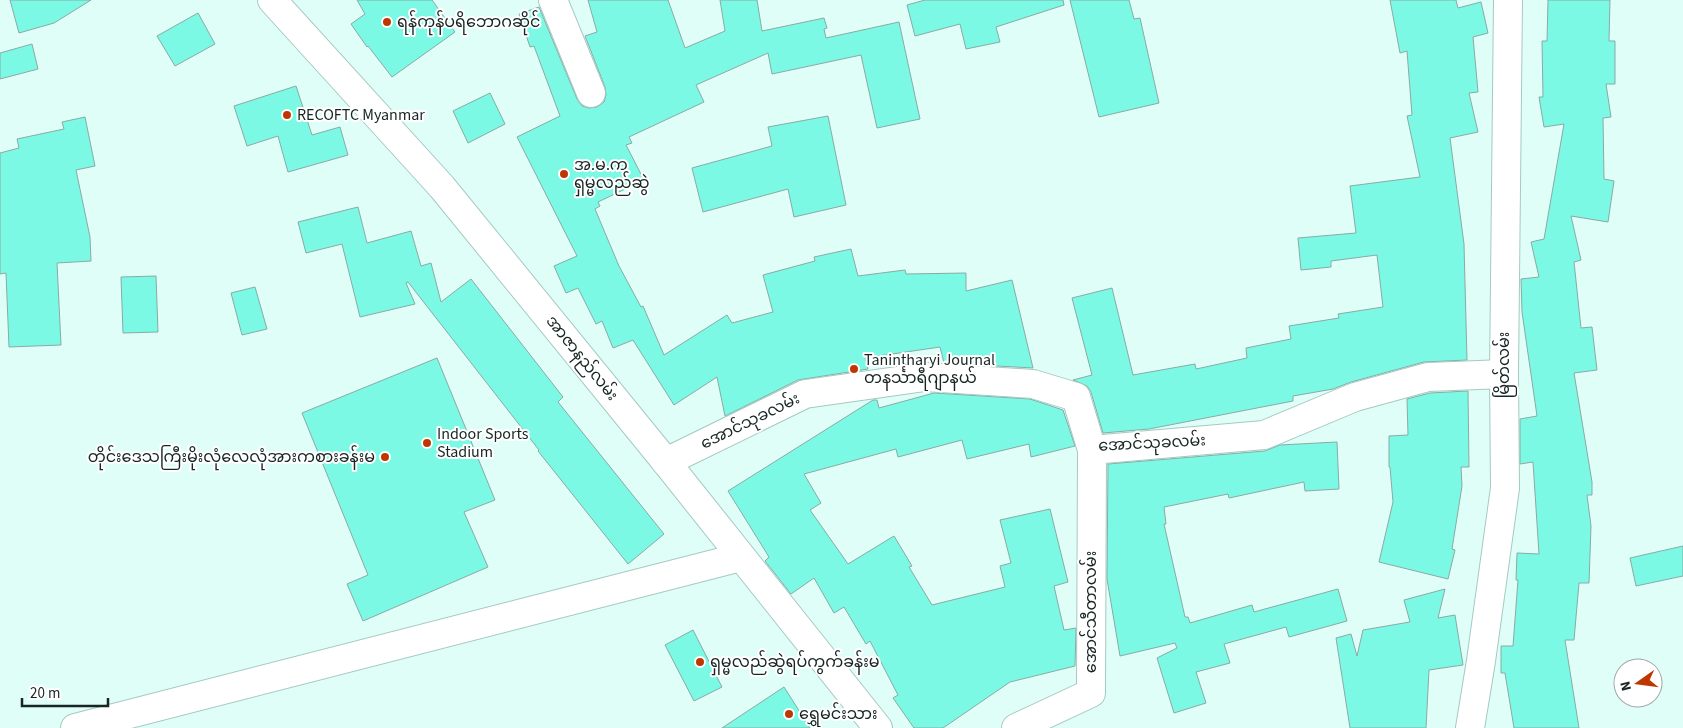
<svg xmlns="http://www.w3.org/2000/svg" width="1683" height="728" viewBox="0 0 1683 728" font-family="'Source Sans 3','Noto Sans Myanmar',sans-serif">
  <rect width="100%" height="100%" fill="#e0fef8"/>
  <g fill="#7cf9e5" stroke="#88aba4">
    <path d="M10,0H91L54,23L19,33Z"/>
    <path d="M357,0H432L455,32L392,77L368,46L367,47L351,24L365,14Z"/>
    <path d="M588,0H668L685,48L725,31L720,0H757L762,31L824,18L827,28L824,29L826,38L899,22L920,119L877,128L861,55L772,74L768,53L696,85L704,102L629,137L632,143L626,145L644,180L598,202L600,206L595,209L619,266L641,307L643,306L664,355L727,315L732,323L773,312L763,275L815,261L814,257L851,249L858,276L905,270L906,274L966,273V291L1012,280L1033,368L944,363L940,347L865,358L868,369L798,380L725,416L717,377L674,405L633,340L613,348L602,321L596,324L578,288L566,293L554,266L577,256L517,137L560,116L534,46L530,47L519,14L539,7L577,99L582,106L589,108L597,107L604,102L606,95L605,87L585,36L597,32Z"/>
    <path d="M925,0H1063L1064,5L996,27L1000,42L966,49L960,24L915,36L907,5Z"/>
    <path d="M1070,0H1129L1134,19L1140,18L1159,103L1099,117Z"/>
    <path d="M1390,0H1456L1458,8L1481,2L1488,33L1473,37L1478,92L1469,93L1478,132L1450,138L1464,244L1467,360L1424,362L1351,382L1333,389L1293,396V401L1149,429L1103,433L1091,392L1087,386L1073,380L1092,375L1072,298L1112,288L1133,375L1195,364L1196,369L1247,358L1246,348L1291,339L1289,326L1339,318L1338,314L1383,307L1377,255L1331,261V267L1301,270L1298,238L1356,233L1350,186L1420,177L1407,116L1412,115L1407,51L1400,53Z"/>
    <path d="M1548,0H1610L1609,41H1615V84H1606L1611,117L1603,118L1604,179L1614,181L1608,222L1571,216L1581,260L1574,262L1581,328L1592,327L1597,370L1574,373L1592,482V495H1587L1591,526L1589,583H1579L1574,640H1565L1579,728H1514L1505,673H1501V646H1513L1518,580H1516L1517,553L1539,554L1533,462L1520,464V419L1537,416L1522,312L1521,279L1539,277L1531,242L1544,239L1564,124L1544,127L1539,97H1543L1542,41H1547Z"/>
    <path d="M198,13L215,44L175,66L157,36Z"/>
    <path d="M32,44L38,69L0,79V53Z"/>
    <path d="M296,86L312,135L340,127L348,155L288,172L278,136L247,146L234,106Z"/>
    <path d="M490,93L505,124L468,143L453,111Z"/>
    <path d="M828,116L846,205L794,217L788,189L703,212L692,168L772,146L768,127Z"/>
    <path d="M85,117L95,166L76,170L90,237L91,261L57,263L61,345L9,347L6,273L0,274V153L19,148L17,139L64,129L62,122Z"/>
    <path d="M358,207L367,243L411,231L421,266L431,263L441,302L471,279L563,397L558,402L664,534L628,564L538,451L539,450L408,282L406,283L415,304L360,317L342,244L306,253L298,222Z"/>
    <path d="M156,276L158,332L123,333L121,277Z"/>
    <path d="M255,287L267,329L242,335L231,293Z"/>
    <path d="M437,358L495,500L464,512L488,567L363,621L347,584L368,575L302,413Z"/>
    <path d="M1468,391L1469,467H1461L1462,486L1452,549L1455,550L1448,579L1379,562L1393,502L1390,467H1389V436L1408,435L1407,399L1430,393Z"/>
    <path d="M934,393L1030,399L1063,410L1075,446L1031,457L1029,444L967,459L962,440L898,457L896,449L804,474L821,503L810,510L848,564L894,536L912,566L909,567L932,605L1005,587L1000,566L1011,563L1000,520L1050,509L1068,582L1054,586L1064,630L1076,628L1075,666L1010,682L943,728H914L893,698L898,695L870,641L866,644L844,607L834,613L814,578L791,594L765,561L769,557L728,491L873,400H877L879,408Z"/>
    <path d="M1337,442L1339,489L1305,491L1304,482L1229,498L1228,494L1164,507L1166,524H1164L1185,617H1188L1190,623L1252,605L1254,612L1338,589L1347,621L1289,637L1286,627L1224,644L1230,663L1196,672L1206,703L1174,713L1157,658L1177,648L1175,643L1120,656L1107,579L1108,464L1265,451L1280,445Z"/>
    <path d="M1683,546V576L1636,586L1630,558Z"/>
    <path d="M1445,589L1438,618L1455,615L1463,665L1429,670L1426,728H1350L1336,638L1351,634L1357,656L1363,630L1410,622L1404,600Z"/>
    <path d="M693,630L722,687L694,701L665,645Z"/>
    <path d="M784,687L810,728H722Z"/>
  </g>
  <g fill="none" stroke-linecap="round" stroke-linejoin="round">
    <g stroke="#a5c9c2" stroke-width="30">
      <g id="minor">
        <path d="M553,0L591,93"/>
        <path d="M666,462L805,394L925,377L1033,384L1076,397L1092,450L1264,435L1355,397L1428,377L1504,374"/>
        <path d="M75,728L741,557"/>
        <path d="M1016,728L1091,693L1092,450"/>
      </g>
    </g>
    <g stroke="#a5c9c2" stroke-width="30">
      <g id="major">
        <path d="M272,0L442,187L666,462L878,728"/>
        <path d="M1470,728L1481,661L1505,488L1504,374L1508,0"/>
      </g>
    </g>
    <use href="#minor" stroke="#fff" stroke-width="28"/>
    <use href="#major" stroke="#fff" stroke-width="28"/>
  </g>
  <g fill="#bf3700" stroke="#fff" stroke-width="2">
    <circle cx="387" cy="22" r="5"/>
    <circle cx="287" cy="115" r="5"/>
    <circle cx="564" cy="174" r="5"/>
    <circle cx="854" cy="369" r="5"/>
    <circle cx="427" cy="443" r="5"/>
    <circle cx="385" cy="457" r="5"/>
    <circle cx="700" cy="662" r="5"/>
    <circle cx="789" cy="714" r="5"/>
  </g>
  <g text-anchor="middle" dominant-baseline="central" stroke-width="4" stroke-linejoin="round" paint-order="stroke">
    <g font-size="16" fill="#172523" stroke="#fff" text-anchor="start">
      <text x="397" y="22">ရန်ကုန်ပရိဘောဂဆိုင်</text>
      <text x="297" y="115">RECOFTC Myanmar</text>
      <text x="574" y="165">အ.မ.က<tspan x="574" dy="18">ရှမ္မလည်ဆွဲ</tspan></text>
      <text x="864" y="360">Tanintharyi Journal<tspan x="864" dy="18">တနင်္သာရီဂျာနယ်</tspan></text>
      <text x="437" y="434">Indoor Sports<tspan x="437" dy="18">Stadium</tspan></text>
      <text x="375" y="457" text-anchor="end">တိုင်းဒေသကြီးမိုးလုံလေလုံအားကစားခန်းမ</text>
      <text x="710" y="662">ရှမ္မလည်ဆွဲရပ်ကွက်ခန်းမ</text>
      <text x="799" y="714">ရွှေမင်းသား</text>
    </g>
    <g font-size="16" fill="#172523" stroke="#fff">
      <text transform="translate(582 358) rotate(51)">အာဇာနည်လမ်း</text>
      <text transform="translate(1504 365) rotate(-90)">မြိတ်လမ်း</text>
      <text transform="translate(750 421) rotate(-26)">အောင်သုခလမ်း</text>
      <text transform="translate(1152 443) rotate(-3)">အောင်သုခလမ်း</text>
      <text transform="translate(1091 612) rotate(-90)">အောင်သီတာလမ်း</text>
    </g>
  </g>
  <g transform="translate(1638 683) rotate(256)"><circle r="24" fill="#ffffff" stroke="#a2a8a7"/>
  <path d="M0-4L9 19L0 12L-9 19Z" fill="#bf3700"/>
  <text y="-8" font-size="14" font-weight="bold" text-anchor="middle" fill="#172523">N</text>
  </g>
  <path d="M22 698v8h86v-8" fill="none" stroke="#172523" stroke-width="2.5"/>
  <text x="30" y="698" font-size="15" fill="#172523" stroke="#ffffff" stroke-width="4" paint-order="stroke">20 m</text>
</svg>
